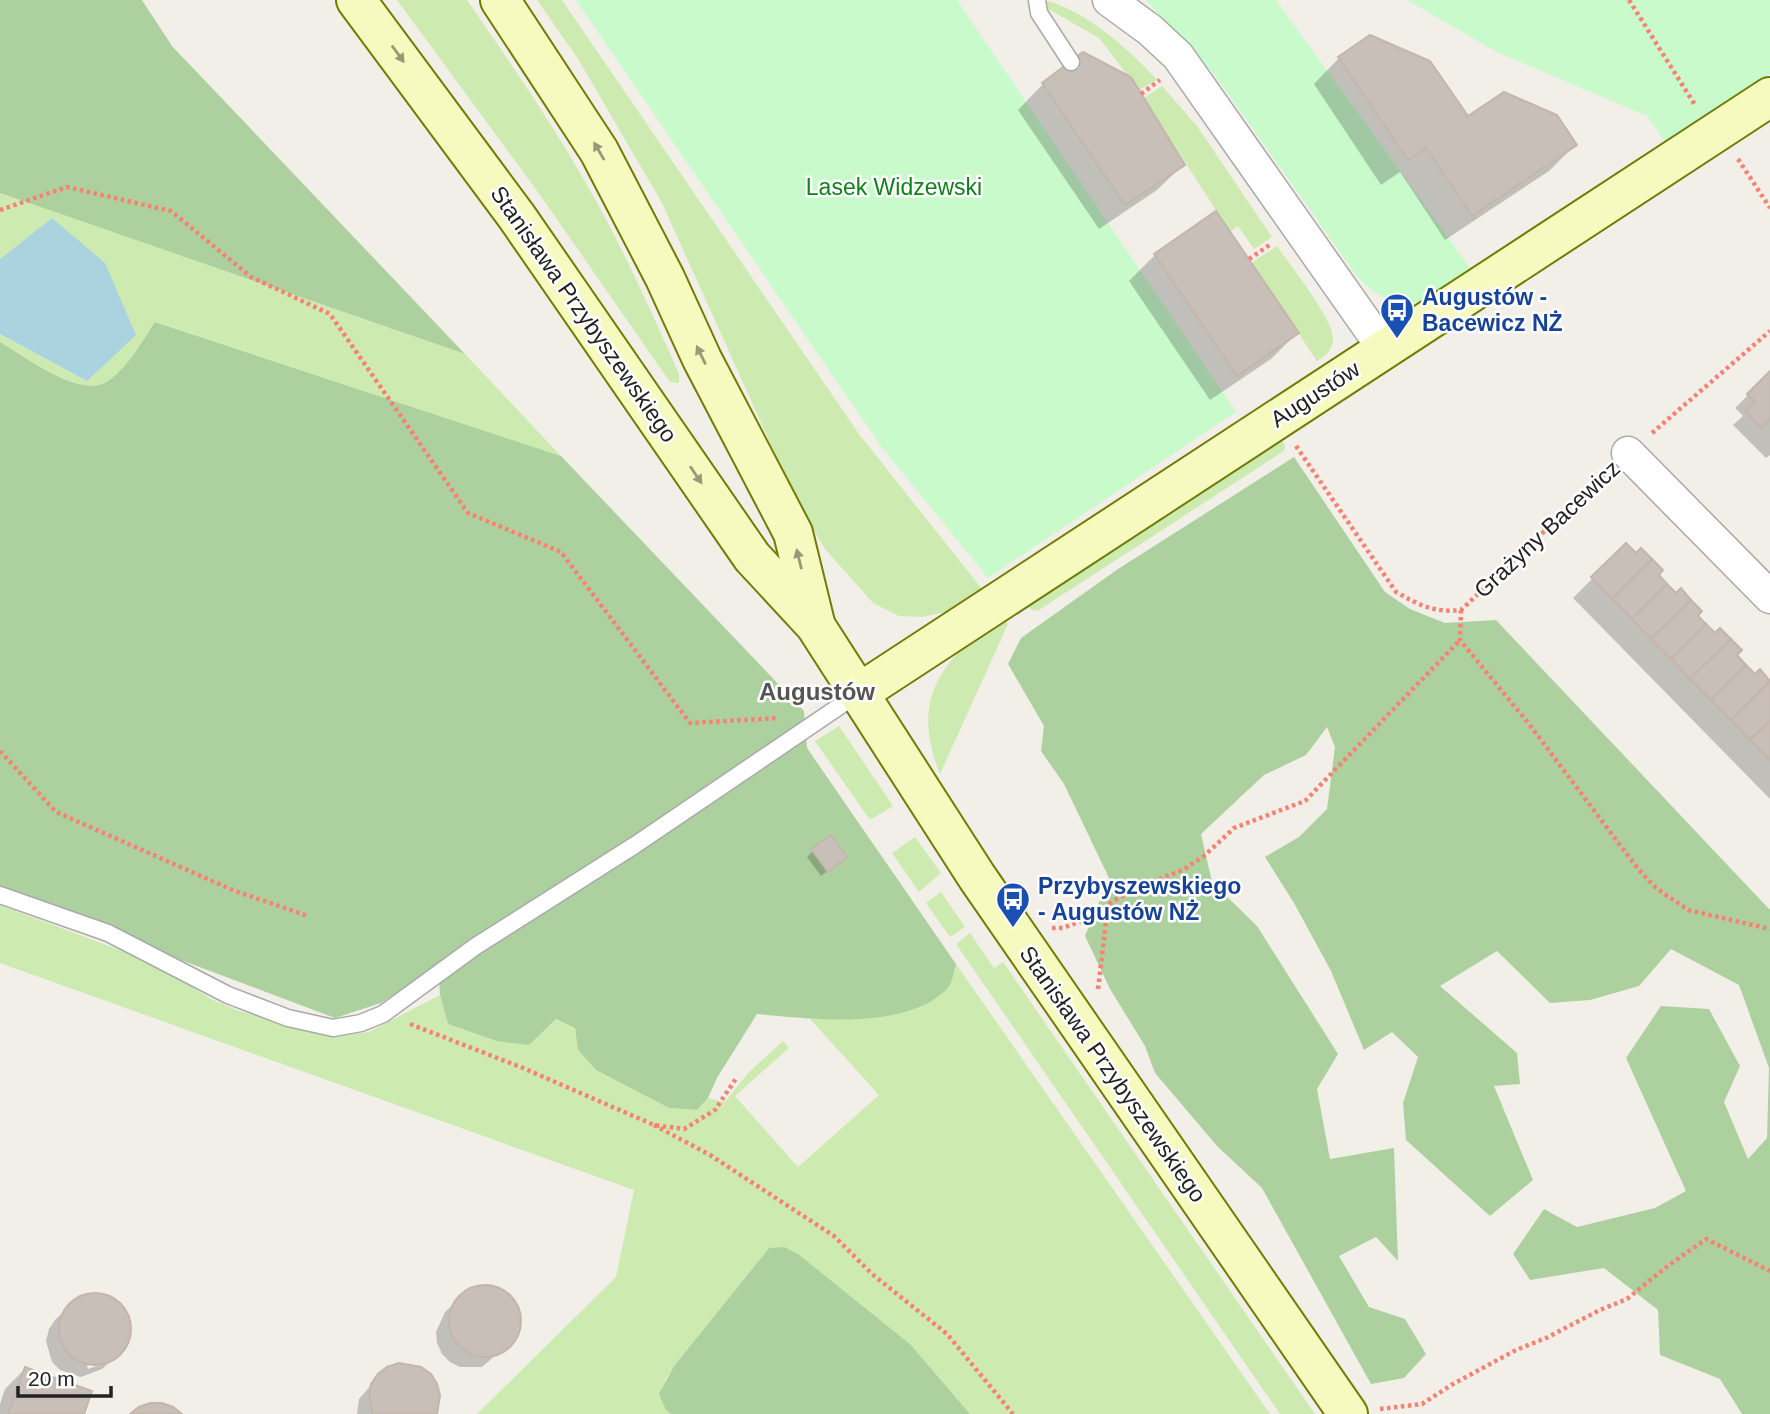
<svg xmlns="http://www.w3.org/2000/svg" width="1770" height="1414" viewBox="0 0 1770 1414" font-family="Arial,sans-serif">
  <rect width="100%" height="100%" fill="#f2efe9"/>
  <g fill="#cdebb0">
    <path d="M397,0H467C510,62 554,126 591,192C624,251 652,312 679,374V383L670,382L540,195Z"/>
    <path d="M537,0H562L859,434L986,594L950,611L922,617L899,616L873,603L825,549L795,498L662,203L578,59Z"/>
    <path d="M1044,0C1085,10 1129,49 1157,80L1139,90L1099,38L1041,5Z"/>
    <path d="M1162,86L1197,126L1272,237L1254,249L1238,226L1230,232L1144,98Z"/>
    <path d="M0,193L465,354L561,456L156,322C142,342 128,367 108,381C81,400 24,356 0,342V334L87,381L52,218L0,259Z"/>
    <path d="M1277,246C1290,265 1335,321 1333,340C1332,351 1325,356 1317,361L1251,263Z"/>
    <path d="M1279,437L1285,445L1284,451L1039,610L1034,611L1025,605Z"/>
    <path d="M1002,616L1008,624L940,774C909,698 942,659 1002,616Z"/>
    <path d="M839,726L893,806L870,820L815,741Z"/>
    <path d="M915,837L941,873L919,892L892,853Z"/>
    <path d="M941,892L965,927L950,937L926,903Z"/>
    <path d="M0,905L133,955L177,977L211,999L239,1011L330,1036L369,1032L440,995L448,1024L529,1045L556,1019L575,1028L578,1050L596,1070L669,1108L697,1110L708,1098L725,1102L748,1073L783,1041L789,1048L735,1096L798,1167L879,1095L810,1019L888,1016L949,987L956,964L1270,1414H970L911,1345L769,1248L674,1366L665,1380L666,1410L671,1414H477L616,1277L634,1190L0,963Z"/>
    <path d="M970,933L994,968L1003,962L1315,1414H1280L956,944Z"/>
  </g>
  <g fill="#add19e">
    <path d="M0,0H142L172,46L465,354L0,193Z"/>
    <path d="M155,322L561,456L804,711L807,748L956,964C954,971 952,984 947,989C905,1031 811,1019 757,1014L717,1078L708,1098L697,1110L669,1108L596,1070L578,1050L575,1028L556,1019L529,1045L497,1041L448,1024L440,995L438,965L381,1003L335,1018L0,892V342C24,356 81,400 108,381C128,367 142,342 155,322Z"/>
    <path d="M1294,457L1385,592L1410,609L1445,623L1496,620L1770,910V1414H1742L1720,1379L1660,1355L1658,1310L1604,1268L1530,1280L1513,1254L1544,1209L1577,1227L1655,1208L1686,1191L1626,1058L1661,1006L1709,1009L1740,1066L1724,1102L1748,1159L1767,1138L1769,1068L1739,985L1671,949L1639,986L1590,1000L1550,1003L1497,951L1440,986L1517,1053L1520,1084L1494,1086L1533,1180L1490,1216L1406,1140L1403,1103L1418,1057L1392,1032L1364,1050L1331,971L1294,903L1265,857L1299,837L1327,809L1335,747L1327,727L1306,755L1264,775L1201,834L1212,882L1257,926L1338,1054L1317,1089L1330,1159L1394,1148L1398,1261L1376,1237L1339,1256L1369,1307L1405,1319L1426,1354L1404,1378L1371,1384L1262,1188L1217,1146L1155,1073L1145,1046L1110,989L1085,936L1109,878L1064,784L1041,751L1044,726L1008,664L1021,638L1118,569Z"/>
    <path d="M784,1247L798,1254L911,1345L970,1414H671L666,1410L659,1394L674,1366L769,1248Z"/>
  </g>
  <g fill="#c8facc">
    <path d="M576,0H957L1236,412L988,578L880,445Z"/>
    <path d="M1146,0H1276L1470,268C1422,300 1410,324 1359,279L1214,74Z"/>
    <path d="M1407,0H1770V74L1666,143L1647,116L1497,52Z"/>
  </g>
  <path fill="#aad3df" d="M52,218L105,263L136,335L87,381L0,334V259Z"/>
  <g fill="#0003">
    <path d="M1339,58L1467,119L1575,145L1549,171L1445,240L1400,172L1381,185L1314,84Z"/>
    <path d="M1043,84L1183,165L1157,190L1099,229L1018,110Z"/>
    <path d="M1155,255L1297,333L1271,359L1210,400L1129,281Z"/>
    <path d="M1770,373V455L1766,458L1733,425L1743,416L1735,408Z"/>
    <path d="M1626,545L1755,676L1770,681V799L1573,598Z"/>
    <path d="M813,851L838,863L821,876L807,857Z"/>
    <path d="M478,1287H490L509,1297L516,1306L519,1317L518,1329L514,1339L482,1367H460L450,1362L442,1354L437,1343L436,1332L445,1312L468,1291Z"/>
    <path d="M89,1295H100L111,1298L119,1305L126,1315L129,1325L128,1337L112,1359V1357L87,1366L88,1369L111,1361L102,1369L81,1377L60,1370L52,1362L46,1341L49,1329L55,1320L78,1299Z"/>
    <path d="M25,1369L82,1414H0V1404L5,1389Z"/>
    <path d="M379,1376L439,1395L438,1406L435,1414H357L359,1399Z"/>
  </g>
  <g fill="#c7bfb8" stroke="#c4b6ab" stroke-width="2">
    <path d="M1370,35L1430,61L1468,116L1504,92L1557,115L1577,145L1472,216L1426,148L1408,160L1338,57Z"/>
    <path d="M1083,52L1131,77L1185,165L1125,205L1042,83Z"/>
    <path d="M1216,211L1299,333L1237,376L1154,254Z"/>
    <path d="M1770,371V419L1761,428L1745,411L1755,402L1747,394Z"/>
    <path d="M1626,543L1636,553L1641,548L1652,559L1612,599L1591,577Z"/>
    <path d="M1652,559L1663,570L1659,575L1667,584L1632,619L1612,599Z"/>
    <path d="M1667,584L1676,593L1681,588L1691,600L1651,639L1632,619Z"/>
    <path d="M1691,600L1702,611L1698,616L1706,624L1671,659L1651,639Z"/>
    <path d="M1706,624L1715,633L1720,628L1731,639L1690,679L1671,659Z"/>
    <path d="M1731,639L1742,650L1737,655L1746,665L1711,700L1690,679Z"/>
    <path d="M1746,665L1755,674L1760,669L1770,681L1731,720L1711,700Z"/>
    <path d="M1770,681V721L1750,740L1731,720Z"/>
    <path d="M1770,721V760L1750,740Z"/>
    <path d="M831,835L847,857L828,872L811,849Z"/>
    <circle cx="485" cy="1321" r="36"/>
    <circle cx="95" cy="1329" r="36"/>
    <path d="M399,1363L421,1367L431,1374L437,1384L440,1395L437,1414H373L369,1396L371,1384L378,1374L387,1367Z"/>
    <path d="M25,1367L92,1391L84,1414H8Z"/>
    <path d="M150,1403H162L173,1407L182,1414H130L139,1407Z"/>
  </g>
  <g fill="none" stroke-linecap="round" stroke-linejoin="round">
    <g stroke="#a9a9a9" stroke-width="19">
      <g id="lane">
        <path d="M1037,0L1039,13L1071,62"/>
        <path d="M0,895L108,933L228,995L288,1018L333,1028L361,1023L383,1014L476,946L635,845L859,693"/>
      </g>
    </g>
    <g stroke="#a9a9a9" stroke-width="35">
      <g id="street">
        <path d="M1109,0L1150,30L1178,56L1384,349"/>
        <path d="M1628,453L1770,597"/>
      </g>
    </g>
    <g stroke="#707d05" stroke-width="42">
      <g id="secondary">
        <path d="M356,0L517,217L752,557L815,625L977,877L1348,1414"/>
        <path d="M500,0L599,151L665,278L702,359L793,533L815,623"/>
        <path d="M859,693L1770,97"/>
      </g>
    </g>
    <g stroke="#fa8072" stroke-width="4.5" stroke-dasharray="3.5 3.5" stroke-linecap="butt">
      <path d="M1629,0L1695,105"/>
      <path d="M1141,94L1160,80"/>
      <path d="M1738,159L1770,208"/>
      <path d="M0,210L67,187L171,211L251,277L330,314L468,513L561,552L690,723L778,718"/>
      <path d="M1249,259L1271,244"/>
      <path d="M1652,433L1770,331"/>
      <path d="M1296,446L1396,592C1419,605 1434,613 1461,610L1606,473"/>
      <path d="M1461,610L1460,640L1529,724L1638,869L1656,888L1688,910L1770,929"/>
      <path d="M0,751L56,812L235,891L308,916"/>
      <path d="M1052,928H1063L1084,920L1117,899L1149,883L1183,870L1204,856L1234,828L1305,801L1460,640"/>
      <path d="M1098,989L1107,914L1110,904"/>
      <path d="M410,1024L523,1068L654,1125L684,1129L715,1110L737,1077"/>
      <path d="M654,1125L710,1155L834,1236L872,1274L947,1334L1013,1414"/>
      <path d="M1380,1409L1422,1404L1453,1384L1516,1350L1546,1338L1600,1310L1627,1299L1665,1268L1706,1239L1770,1271"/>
    </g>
    <use href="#lane" stroke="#fff" stroke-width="16"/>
    <use href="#street" stroke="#fff" stroke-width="32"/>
    <use href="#secondary" stroke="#f7fabf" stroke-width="38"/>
  </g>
  <defs><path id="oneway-solid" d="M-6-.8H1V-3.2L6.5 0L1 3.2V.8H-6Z" transform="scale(1.75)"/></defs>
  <g fill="#979978">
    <use href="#oneway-solid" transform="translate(398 54) rotate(54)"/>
    <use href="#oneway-solid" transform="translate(599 151) rotate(-120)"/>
    <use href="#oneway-solid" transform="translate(701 355) rotate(-116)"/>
    <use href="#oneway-solid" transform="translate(696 475) rotate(56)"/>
    <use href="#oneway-solid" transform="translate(799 559) rotate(-104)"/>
  </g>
  <defs>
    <g id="bus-pin" transform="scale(1.75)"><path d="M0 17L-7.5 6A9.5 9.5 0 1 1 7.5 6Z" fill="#1a4fb4" stroke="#fff"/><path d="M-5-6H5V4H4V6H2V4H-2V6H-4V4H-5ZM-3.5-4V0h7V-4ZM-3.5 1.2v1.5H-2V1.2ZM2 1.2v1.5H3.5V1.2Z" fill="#fff"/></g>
  </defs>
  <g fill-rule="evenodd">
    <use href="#bus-pin" x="1397" y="310"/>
    <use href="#bus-pin" x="1013" y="899"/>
  </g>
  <g text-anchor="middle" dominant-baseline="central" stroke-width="5" stroke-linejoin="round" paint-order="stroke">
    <g font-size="23" fill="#0c8416" stroke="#fff">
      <text x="894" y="187">Lasek Widzewski</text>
    </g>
    <g font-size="23" font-weight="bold" fill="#164399" stroke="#fff" text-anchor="start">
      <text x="1422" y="297">Augustów -<tspan x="1422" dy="26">Bacewicz NŻ</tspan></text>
      <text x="1038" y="886">Przybyszewskiego<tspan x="1038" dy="26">- Augustów NŻ</tspan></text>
    </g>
    <g font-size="23" fill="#222" stroke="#fff">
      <text transform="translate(584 314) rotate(55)">Stanisława Przybyszewskiego</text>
      <text transform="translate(1315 394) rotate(-33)">Augustów</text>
      <text transform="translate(1547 529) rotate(-43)">Grażyny Bacewicz</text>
      <text transform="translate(1113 1074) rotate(55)">Stanisława Przybyszewskiego</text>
    </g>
    <g font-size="24" font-weight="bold" fill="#555" stroke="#fff">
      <text x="817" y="691">Augustów</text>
    </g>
  </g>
  <path d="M18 1386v10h93v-10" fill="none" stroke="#222222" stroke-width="3.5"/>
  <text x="28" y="1386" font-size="21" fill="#222222" stroke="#ffffff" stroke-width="5" paint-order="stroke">20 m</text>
</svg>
